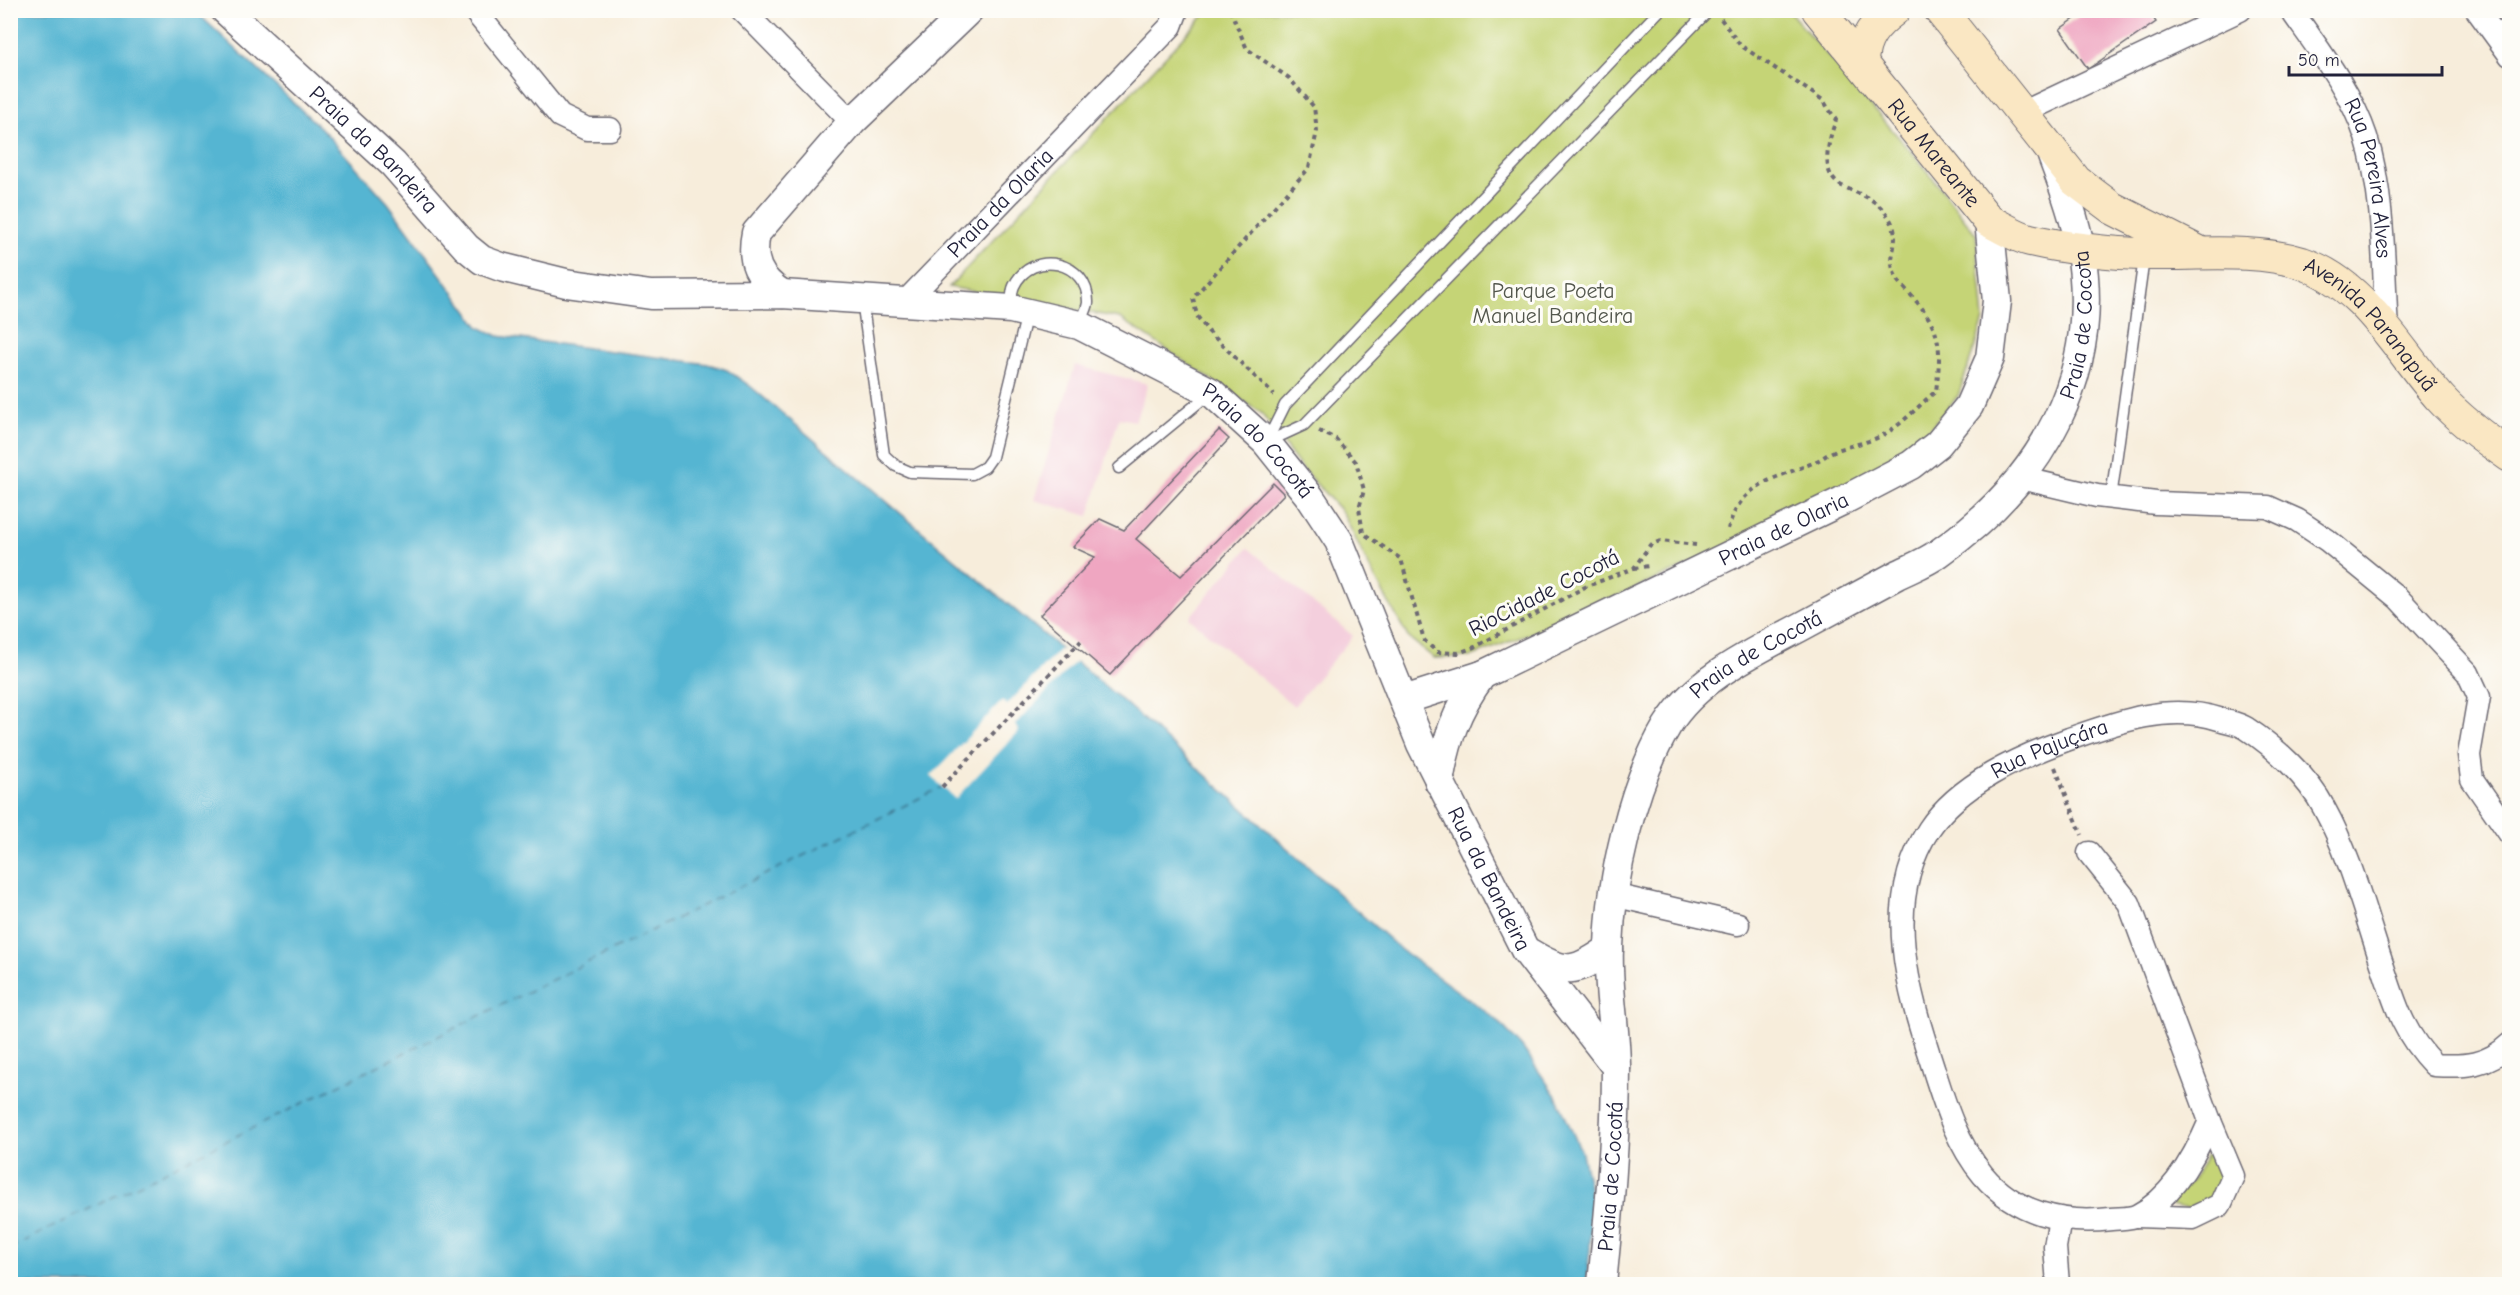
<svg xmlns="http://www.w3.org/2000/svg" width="2520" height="1295" viewBox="0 0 2520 1295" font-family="'Comic Neue',sans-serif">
  <rect width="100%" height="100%" fill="#fdfcf7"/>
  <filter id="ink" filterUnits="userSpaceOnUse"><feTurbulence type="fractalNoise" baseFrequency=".0167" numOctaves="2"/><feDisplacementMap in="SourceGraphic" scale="12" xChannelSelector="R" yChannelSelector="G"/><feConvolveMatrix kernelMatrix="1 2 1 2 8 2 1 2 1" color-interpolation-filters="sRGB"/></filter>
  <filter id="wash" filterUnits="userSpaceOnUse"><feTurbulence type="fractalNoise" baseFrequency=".008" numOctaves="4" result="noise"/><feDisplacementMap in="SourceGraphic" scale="24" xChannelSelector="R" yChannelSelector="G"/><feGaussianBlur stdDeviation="1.35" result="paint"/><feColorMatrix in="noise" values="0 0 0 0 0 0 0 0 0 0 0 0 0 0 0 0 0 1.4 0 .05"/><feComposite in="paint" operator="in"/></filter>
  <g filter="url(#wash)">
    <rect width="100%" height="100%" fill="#f7eddb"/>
    <g fill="#f4cfdd">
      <path d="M1075,365L1148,384L1135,421L1119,418L1089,516L1034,500Z"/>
      <path d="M1248,548L1353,636L1294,706L1189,618Z"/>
    </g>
    <g fill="#c5d476" stroke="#747b58" stroke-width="1.5">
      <path d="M1788,10L1921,163L1976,234L1984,320L1958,396L1924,435L1839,491L1718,552L1542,629L1470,657L1434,658L1408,637L1369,567L1343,513L1299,465L1261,413L1120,318L949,287L1208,11Z"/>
      <path d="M2210,1150L2221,1178L2213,1198L2188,1209L2166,1204L2193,1179Z"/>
    </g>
    <path fill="#54b5d2" stroke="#3b6c86" stroke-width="1.5" d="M10,11H195L322,129L388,203L479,327L498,336L708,364L727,370L750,386L1125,703L1401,950L1497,1020L1522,1047L1556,1096L1582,1153L1592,1201L1590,1249L1586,1284H11Z"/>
    <path fill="#f7eddb" d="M1061,648L1077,660L1015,725L1019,731L955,799L931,776L1002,701L1007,705Z"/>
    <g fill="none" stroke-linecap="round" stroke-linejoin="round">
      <path stroke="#365d77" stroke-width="1.5" stroke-dasharray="8 6" stroke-linecap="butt" d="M10,1248L942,787"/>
    </g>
    <g id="blocks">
      <g fill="#efa6c1">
        <path d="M2088,10H2148L2156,22L2088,69L2060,29Z"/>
        <path d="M1219,430L1229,439L1136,539L1181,576L1273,483L1284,494L1110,675L1040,615L1095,557L1073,547L1100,519L1124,530Z"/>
      </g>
    </g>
  </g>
  <g filter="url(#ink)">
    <use href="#blocks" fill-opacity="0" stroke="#6d6973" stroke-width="1.5"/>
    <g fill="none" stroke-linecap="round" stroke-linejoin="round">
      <g stroke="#6d6973" stroke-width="13">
        <g id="service">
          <path d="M862,300L884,455L896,466L910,472L972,474L985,467L992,457L1027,313"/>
          <path d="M1011,309C1012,302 1011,292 1014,286C1032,248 1089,261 1088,303C1087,310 1082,318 1079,325"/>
          <path d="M1267,441L1285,405L1660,10"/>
          <path d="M1267,442L1304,425L1709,10"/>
          <path d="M1119,468L1209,394"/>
          <path d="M2111,498L2144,258"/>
        </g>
      </g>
      <g stroke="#6d6973" stroke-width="25">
        <g id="minor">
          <path d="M474,10L560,116L587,129H610"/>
          <path d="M742,10L852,122"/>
          <path id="s1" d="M2291,10C2319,50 2351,91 2366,137C2385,198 2383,267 2387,330"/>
          <path d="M2477,10L2510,55"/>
          <path d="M2020,114L2240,10"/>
          <path id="s2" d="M906,301L1171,26L1177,10"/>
          <path d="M2021,478L2097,496L2156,503L2268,507L2297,520L2327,540L2398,598L2468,673L2479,697L2469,755L2472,779L2510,834"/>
          <path id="s3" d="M2089,853L2129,903L2210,1121C2196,1154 2172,1198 2138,1215C2131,1219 2119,1218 2111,1219C2063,1225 2015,1213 1983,1175C1957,1144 1945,1105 1933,1067C1908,991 1881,902 1929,829C1959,784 2019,757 2069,739C2117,722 2168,703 2219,719C2228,722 2238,723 2246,728C2275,747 2308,777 2324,808C2351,857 2365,914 2383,967C2396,1007 2404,1034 2434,1065C2464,1067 2487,1066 2510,1044"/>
          <path d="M1613,895L1738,924"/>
          <path d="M2137,1216L2193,1218L2220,1205L2233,1176L2210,1121"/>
          <path d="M2058,1284L2055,1247L2060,1219"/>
        </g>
      </g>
      <g stroke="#6d6973" stroke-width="31">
        <g id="tertiary">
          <path id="s4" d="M225,10L393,164L466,247L482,260L501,267L566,283L651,295L782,294L1011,309L1079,325L1211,392L1266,442L1310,497L1339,541L1421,744L1525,950L1616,1067"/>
          <path d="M782,294C758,278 750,261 756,233L852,122L969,10"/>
          <path id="s5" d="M1404,700L1482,675L1842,501L1911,465L1938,444L1969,406L1990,358L1997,301L1989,221"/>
          <path d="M1439,782C1446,740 1456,710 1482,675"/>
          <path d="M1530,953C1566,975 1575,973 1609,949"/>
          <path id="s6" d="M1602,1284C1609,1213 1616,1140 1616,1068C1616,1028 1607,987 1609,947C1611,878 1632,785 1667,726C1699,675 1757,651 1808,623C1838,607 1867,591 1897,575C1911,568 1927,562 1939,553C2042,481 2103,374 2080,246C2074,215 2063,185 2052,156"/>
        </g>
      </g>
      <g stroke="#6d6973" stroke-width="34">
        <g id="secondary">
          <path id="s7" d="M1818,10L1989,221C2002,227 2017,237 2030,240C2065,248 2112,254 2148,254C2197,255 2254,248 2302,263C2366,285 2398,351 2440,398C2460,420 2484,438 2510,456"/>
          <path d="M1940,10L2076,181L2112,208L2197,251"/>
          <path d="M1862,62C1863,38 1875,24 1894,10"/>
        </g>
      </g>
      <g stroke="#6d6973" stroke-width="4" stroke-dasharray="4.5 4.5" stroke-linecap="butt">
        <path d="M1230,10L1247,49L1289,78L1314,107L1317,131L1309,168L1193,298L1197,316L1208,331L1274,395"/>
        <path d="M1721,19L1740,45L1823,100L1836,120C1829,139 1818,174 1842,186C1858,194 1873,197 1885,212C1906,238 1886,253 1894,272C1898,283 1909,292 1916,301C1943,332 1941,352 1936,391C1918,406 1903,424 1883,435C1868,443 1850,445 1834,451C1827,454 1822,459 1815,462C1776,479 1741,482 1728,529"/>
        <path d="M1319,431L1336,439L1356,462L1364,490L1359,508L1363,533L1401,559L1424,640L1437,652L1458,653L1475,647L1585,587L1634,568L1650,545L1660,541L1696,545"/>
        <path d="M1634,568L1649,566"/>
        <path d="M2055,767L2082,835"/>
        <path d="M942,787L1081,641"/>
      </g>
      <use href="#service" stroke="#fff" stroke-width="10"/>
      <use href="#minor" stroke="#fff" stroke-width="22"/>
      <use href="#tertiary" stroke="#fff" stroke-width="28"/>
      <use href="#secondary" stroke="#fae7c3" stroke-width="32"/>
    </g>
  </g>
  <g text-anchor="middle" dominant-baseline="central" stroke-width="6" stroke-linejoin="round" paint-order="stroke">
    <g font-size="22" fill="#22223b" stroke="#fdfcf7">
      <text stroke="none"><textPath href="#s4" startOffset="204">Praia da Bandeira</textPath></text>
      <text stroke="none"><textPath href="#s7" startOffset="184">Rua Mareante</textPath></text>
      <text stroke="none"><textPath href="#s1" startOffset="189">Rua Pereira Alves</textPath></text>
      <text stroke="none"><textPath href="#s2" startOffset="136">Praia da Olaria</textPath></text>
      <text stroke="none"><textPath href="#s6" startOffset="1172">Praia de Cocota</textPath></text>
      <text stroke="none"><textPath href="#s7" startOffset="684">Avenida Paranapuã</textPath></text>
      <text stroke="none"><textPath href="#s4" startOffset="1178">Praia do Cocotá</textPath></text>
      <text stroke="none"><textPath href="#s5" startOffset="417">Praia de Olaria</textPath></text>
      <text transform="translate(1544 593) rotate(-27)">RioCidade Cocotá</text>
      <text stroke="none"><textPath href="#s6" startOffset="684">Praia de Cocotá</textPath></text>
      <text stroke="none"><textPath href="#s3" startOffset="1100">Rua Pajuçára</textPath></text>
      <text stroke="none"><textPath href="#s4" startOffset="1678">Rua da Bandeira</textPath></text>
      <text stroke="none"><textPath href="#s6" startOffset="108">Praia de Cocotá</textPath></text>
    </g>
    <g font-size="22" fill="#53574d" stroke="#fdfcf7">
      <text x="1553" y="291">Parque Poeta<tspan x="1553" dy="25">Manuel Bandeira</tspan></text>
    </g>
  </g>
  <rect width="2520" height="1295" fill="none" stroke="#fdfcf7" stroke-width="36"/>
  <path d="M2289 66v9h153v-9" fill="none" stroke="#22223b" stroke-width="3"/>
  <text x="2298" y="66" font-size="18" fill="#22223b" stroke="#fdfcf7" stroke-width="4.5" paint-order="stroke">50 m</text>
</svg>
